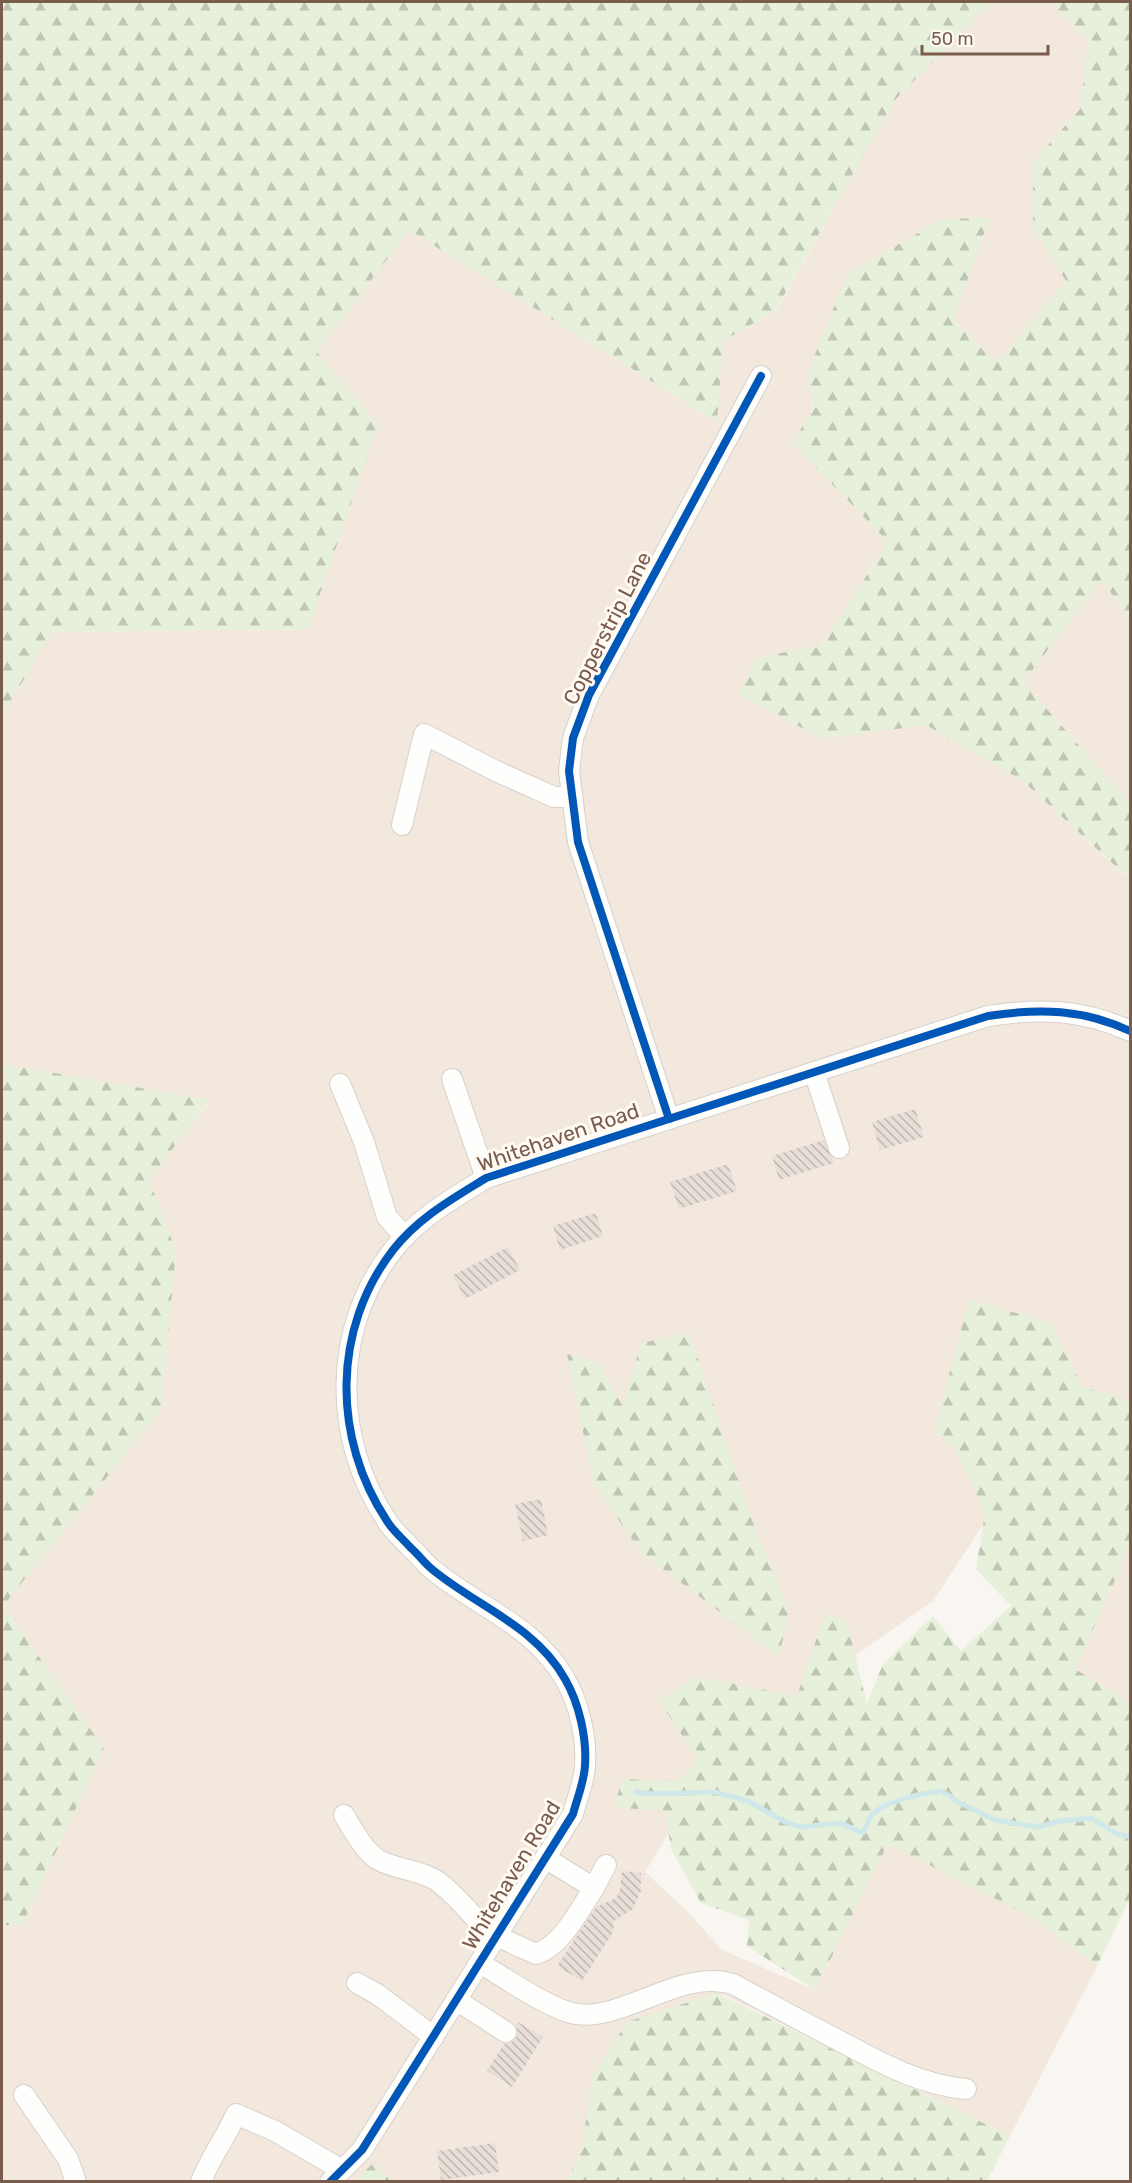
<svg xmlns="http://www.w3.org/2000/svg" width="1132" height="2183" viewBox="0 0 1132 2183" font-family="Rubik,sans-serif">
  <defs>
    <pattern id="forest-firs" width="22" height="20" patternUnits="userSpaceOnUse" patternTransform="scale(1.5)"><rect width="22" height="20" fill="#e7f0db"/><path d="M5 1l3.5 6h-7zM16 11l3.5 6h-7z" fill="#c0c6b4"/></pattern>
    <pattern id="building-back-hatch" width="6" height="6" patternUnits="userSpaceOnUse" patternTransform="scale(1.5)"><rect width="6" height="6" fill="#e6ded7"/><path d="M-1 5l2 2M0 0l6 6M5-1l2 2" fill="none" stroke="#bfb7b1"/></pattern>
  </defs>
  <rect width="100%" height="100%" fill="#f9f5f0"/>
  <g fill="#f2e8de">
    <path d="M991,2H1050L1088,41L1080,109L1033,162V228L1066,281L996,363L953,320L990,218L809,370L812,411L792,443L888,542L822,645L756,658L822,739L926,725L1023,781L1125,876L1130,867V1702L1075,1670L1027,1464L979,1531L933,1601L720,1750L645,1872L686,1910L722,1950L815,1990L888,1844L1033,1918L1097,1966L1010,2136L724,1995L633,2027L573,2181H2V1925H22L104,1748L3,1606L160,1410L176,1251L149,1180L210,1101L2,1064V716L52,632L308,629L378,425L317,352L409,230L716,422L723,341L776,311L895,100Z"/>
    <path d="M1102,580L1130,620V803L1023,682Z"/>
  </g>
  <g fill="url(#forest-firs)">
    <path d="M2,2H991L895,100L775,311L723,341L717,422L409,230L317,352L378,425L308,629L52,632L2,716Z"/>
    <path d="M1050,2H1130V620L1102,580L1023,682L1130,803V867L1126,876L1023,781L926,725L822,739L738,693L756,658L822,645L888,542L792,443L812,411L809,370L847,274L941,220L990,217L953,320L996,363L1066,281L1033,228V162L1080,109L1088,41Z"/>
    <path d="M2,1064L210,1100L149,1180L176,1251L161,1410L3,1606L104,1748L22,1925H2Z"/>
    <path d="M969,1300L1049,1322L1083,1387L1130,1401V1539L1120,1569L1075,1669L1130,1702V1898L1097,1966L1033,1918L888,1844L815,1990L747,1946L749,1920L701,1903L671,1849L665,1810L614,1808L622,1779L679,1781L698,1760L659,1700L697,1677L797,1696L825,1614L847,1622L867,1704L883,1664L933,1616L961,1651L1011,1606L976,1569L985,1513L955,1449L934,1431Z"/>
    <path d="M689,1333L752,1520L789,1612L779,1657L642,1553L594,1485L567,1354L598,1362L623,1407L641,1343Z"/>
    <path d="M717,1993L1010,2136L987,2181L566,2182L582,2150L592,2077L627,2022Z"/>
    <path d="M372,2164L393,2181H355Z"/>
  </g>
  <g fill="none" stroke-linecap="round" stroke-linejoin="round">
    <path stroke="#d0e8ea" stroke-width="5" d="M636,1792L653,1794L715,1792L748,1801L785,1822L801,1827L840,1823L863,1833C866,1828 868,1820 871,1816C883,1801 924,1793 942,1791L960,1803L995,1820L1038,1827L1061,1821L1091,1818L1115,1833L1130,1837"/>
  </g>
  <g fill="url(#building-back-hatch)">
    <path d="M915,1109L924,1137L880,1150L872,1122Z"/>
    <path d="M824,1140L834,1163L779,1180L772,1156Z"/>
    <path d="M728,1164L737,1191L679,1209L670,1182Z"/>
    <path d="M596,1213L603,1236L560,1250L553,1226Z"/>
    <path d="M508,1247L520,1270L465,1299L453,1275Z"/>
    <path d="M541,1499L548,1535L523,1541L515,1504Z"/>
    <path d="M622,1871L641,1873V1891L633,1909L614,1921L613,1932L582,1981L557,1966L596,1907L616,1898L620,1890Z"/>
    <path d="M518,2022L543,2037L512,2087L487,2071L504,2044L511,2043L516,2038L518,2032L516,2026Z"/>
    <path d="M495,2143L499,2172L441,2180L437,2151Z"/>
  </g>
  <g fill="none" stroke-linecap="round" stroke-linejoin="round">
    <g stroke="#d7d1cb" stroke-width="22">
      <g id="minor">
        <path d="M402,825L424,734L496,771L554,797H572"/>
        <path d="M814,1072L839,1148"/>
        <path d="M452,1079L486,1178"/>
        <path d="M340,1084L364,1142L387,1217L405,1237"/>
        <path d="M669,1119L578,842L569,771L573,738L589,695L761,376"/>
        <path d="M344,1815C353,1830 363,1849 377,1859C395,1870 419,1869 437,1881C456,1894 469,1914 487,1929C501,1940 519,1946 536,1954C562,1946 579,1910 594,1888"/>
        <path d="M545,1858L594,1888L606,1865"/>
        <path d="M480,1963C505,1978 541,2003 568,2012C617,2028 677,1967 733,1984C768,2003 803,2022 838,2040C879,2062 920,2085 966,2089"/>
        <path d="M357,1983L377,1994L434,2037"/>
        <path d="M456,2000L506,2032"/>
        <path d="M24,2095L68,2159L76,2182"/>
        <path d="M201,2182C210,2157 226,2138 236,2114L275,2131L342,2170"/>
        <path d="M330,2182L362,2150L573,1814C577,1799 584,1782 585,1766C587,1738 579,1703 565,1679C535,1626 478,1607 433,1570C425,1564 419,1555 411,1548C403,1539 393,1531 387,1521C332,1438 332,1329 393,1250C418,1218 452,1199 486,1178L988,1016C1039,1008 1083,1009 1130,1031"/>
      </g>
    </g>
    <use href="#minor" stroke="#fefefd" stroke-width="20"/>
    <g stroke="#fffaf3" stroke-width="11">
      <g id="cycleway">
        <path d="M669,1119L578,842L569,771L573,738L589,695L761,376"/>
        <path d="M330,2182L362,2150L573,1814C577,1799 584,1782 585,1766C587,1738 579,1703 565,1679C535,1626 478,1607 433,1570C425,1564 419,1555 411,1548C403,1539 393,1531 387,1521C332,1438 332,1329 393,1250C418,1218 452,1199 486,1178L988,1016C1039,1008 1083,1009 1130,1031"/>
      </g>
    </g>
    <use href="#cycleway" stroke="#0057b8" stroke-width="8"/>
  </g>
  <g text-anchor="middle" dominant-baseline="central" stroke-width="6" stroke-linejoin="round" paint-order="stroke">
    <g font-size="21" fill="#7a5c4d" stroke="#fffaf3">
      <text transform="translate(607 628) rotate(-63)">Copperstrip Lane</text>
      <text transform="translate(558 1137) rotate(-19)">Whitehaven Road</text>
      <text transform="translate(511 1875) rotate(-59)">Whitehaven Road</text>
    </g>
  </g>
  <rect width="1132" height="2183" fill="none" stroke="#7a5c4d" stroke-width="6"/>
  <path d="M922 45v9h126v-9" fill="none" stroke="#7a5c4d" stroke-width="3"/>
  <text x="931" y="45" font-size="18" fill="#7a5c4d" stroke="#fffaf3" stroke-width="4.5" paint-order="stroke">50 m</text>
</svg>
